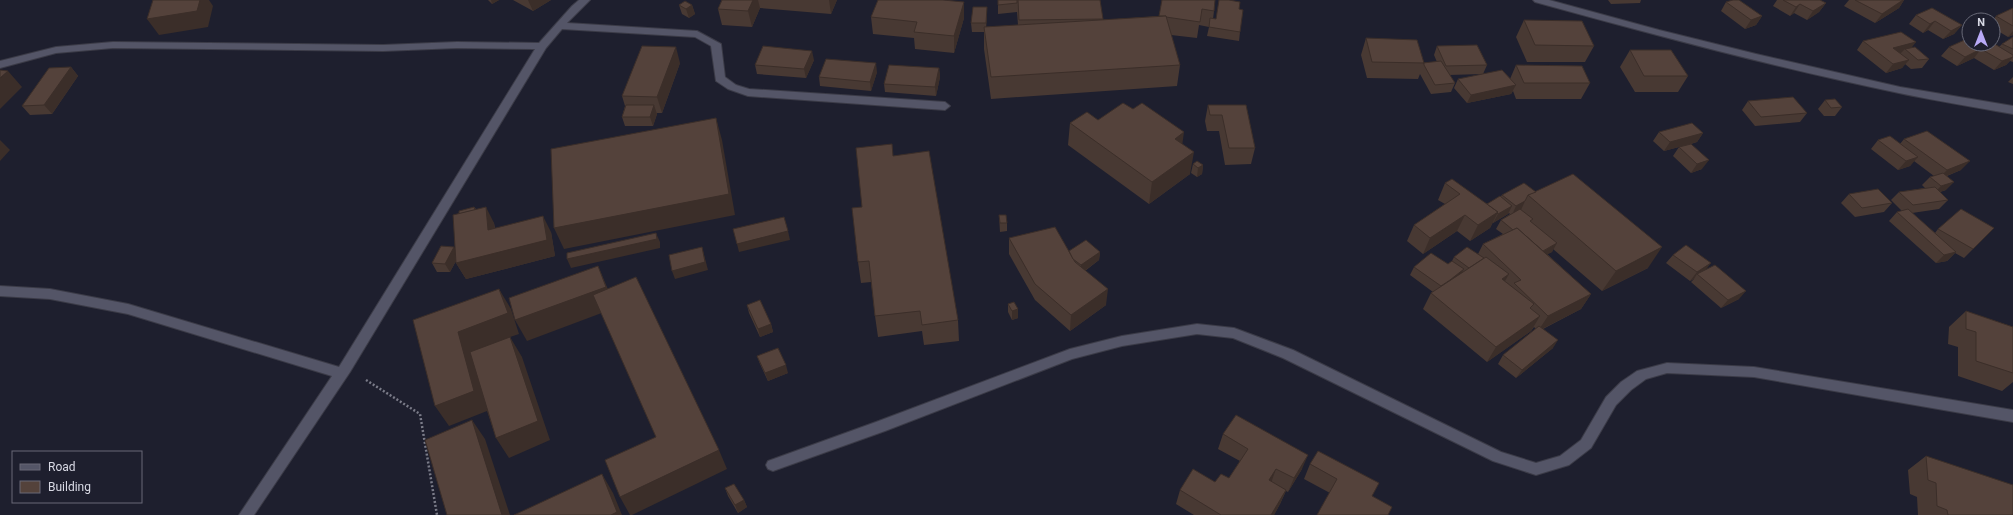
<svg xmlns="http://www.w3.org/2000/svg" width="2013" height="515" viewBox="0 0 2013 515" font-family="Roboto,sans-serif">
  <rect width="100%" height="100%" fill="#1e1f2e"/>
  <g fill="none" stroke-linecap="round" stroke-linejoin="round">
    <g stroke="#3b3b47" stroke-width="2">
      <g id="minor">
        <path d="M579,0H590L567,23L697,31L721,44L725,77L736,85L749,89L945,102L950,106L945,110L748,96L728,89L716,81L711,46L695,37L562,29L546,48L350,372L254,515H239L332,376L128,314L50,299L0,296V286L50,289L128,304L339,367L535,49L457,48L383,51L113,48L56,53L0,68V61L56,47L113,42L383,45L457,42L539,43L572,6Z"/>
        <path d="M1533,0H1549L1659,30L1756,54L1900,87L2013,106V114C1975,107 1937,101 1899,93C1777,68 1655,35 1535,2Z"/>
        <path d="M1197,324L1234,328L1293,350L1501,452L1536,463L1560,456L1581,440L1606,397L1621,382L1637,371L1667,363L1754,367L2013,410V422L1754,377L1667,373L1646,379L1631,390L1616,405L1591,448L1569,465L1536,475L1493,461L1283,358L1233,338L1197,334L1122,346L1072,359L885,431L773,471L768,469L766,465L768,461L876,422L1070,349L1122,336Z"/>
      </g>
    </g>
    <path stroke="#7a7b88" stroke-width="2.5" stroke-dasharray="2 2" stroke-linecap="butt" d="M366,380L420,414L437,515"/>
    <use href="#minor" fill="#545567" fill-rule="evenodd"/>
  </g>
  <g fill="#483933">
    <path d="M488,0H499L492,4Z"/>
    <path d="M513,0H551L533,11Z"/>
    <path d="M722,0H837L831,14L760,8L752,27L722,25L718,9Z"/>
    <path d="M998,0H1100L1103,20L1159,16L1162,0L1214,11L1213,19H1216L1239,9L1240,32L1239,41L1207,36L1209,27L1199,25L1197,38L1171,35L1180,65L1177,86L991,99L984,49V32H972L971,23L987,7L986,27L1018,25L1017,12L998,14Z"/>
    <path d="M1608,0H1641L1640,3L1611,4Z"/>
    <path d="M1777,0H1820L1826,3L1819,12L1807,20L1794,13L1790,16L1773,6Z"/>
    <path d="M1849,0H1904L1899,8L1875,23L1844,6Z"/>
    <path d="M964,2V18L954,53L915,49L914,38L873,34L871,17Z"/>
    <path d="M1726,2L1762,16L1756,25L1745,29L1721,11Z"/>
    <path d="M679,5H692L695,14L689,18L682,14Z"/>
    <path d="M2013,8V35L2008,37L1993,28V20L1996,16Z"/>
    <path d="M1916,15L1962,25L1954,34L1943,39L1928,30L1923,33L1909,24Z"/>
    <path d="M1524,20L1594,46L1585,62H1527L1516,37Z"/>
    <path d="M2013,37V62L2010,61L2006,65L1994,70L1974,58L1957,66L1941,56L1949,47H1999L2002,44Z"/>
    <path d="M1366,38L1424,63L1437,62L1434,55L1437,46L1487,65L1483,74L1449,75L1455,83L1451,92L1431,94L1420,74L1418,79L1367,78L1361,55Z"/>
    <path d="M1863,41L1912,47L1929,59L1922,68L1911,69L1905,64L1902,68L1886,73L1857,50Z"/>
    <path d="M1630,50L1688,76L1678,92H1635L1620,67Z"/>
    <path d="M814,60L806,78L757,74L755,65Z"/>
    <path d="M680,63L662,113H657V114L653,126H625L622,117L625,106L622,96Z"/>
    <path d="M1516,65L1590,83L1581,99H1516L1513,91L1511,94L1467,103L1454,88L1458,79H1510Z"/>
    <path d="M71,67L78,76L52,114L30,115L22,106Z"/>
    <path d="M939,68L940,77L936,96L885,92L884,84Z"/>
    <path d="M877,72L871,91L820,86L819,77Z"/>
    <path d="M2013,77V84L2008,82Z"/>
    <path d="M1825,100L1842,107L1835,116H1824L1818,109Z"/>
    <path d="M1748,101L1807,113L1800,122L1755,126L1742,110Z"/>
    <path d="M1208,105H1246L1255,148L1251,164L1225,165L1219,131H1207L1205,121Z"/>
    <path d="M1098,120L1190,174L1149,204L1068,145L1070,123Z"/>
    <path d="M1659,132L1703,133L1697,142L1691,144L1702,169L1691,173L1673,156L1679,147L1664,151L1653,141Z"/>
    <path d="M1904,139L1961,170L1947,176L1946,190L1940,192L1948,200L1939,209L1912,213L1935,233L1938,229L1994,228L1964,258L1955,253L1947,261L1936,263L1889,221L1897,212L1902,211L1891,200L1899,192L1925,188L1922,185L1930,177L1934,176L1914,161L1910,166L1898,170L1871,149L1878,140L1900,144Z"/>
    <path d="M893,156L958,320L959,341L924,345L922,331L878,337L875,316L871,282L861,283L858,262L862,207Z"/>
    <path d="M1193,164L1203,165L1202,174L1197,177L1191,173Z"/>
    <path d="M1445,183L1487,204L1501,196L1502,195L1536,192L1648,268L1602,291L1553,249L1552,252L1547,254L1591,294L1581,309L1543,329L1553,348L1516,378L1498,364L1503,355L1536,329L1534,327L1531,331L1487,362L1423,309L1431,293L1433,292L1410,275L1414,267L1448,264L1452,261L1454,257L1478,254L1483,244L1503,234L1496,229L1501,220L1510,214L1509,213L1508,214L1493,223V222L1490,228L1470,241L1457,231L1423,254L1407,241L1414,225L1445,204L1438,200Z"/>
    <path d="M1849,194L1892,203L1884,212L1855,217L1841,203Z"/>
    <path d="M474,207L476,209L494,223L495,228L551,232L555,256L466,279L456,263V261L450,272H437L432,263L454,247L455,249L459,214Z"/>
    <path d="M999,215L1007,223V231L1000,232Z"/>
    <path d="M1009,238L1069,251L1100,252L1099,260L1085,271L1106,305L1070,331L1035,300L1009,254Z"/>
    <path d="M1673,255L1706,270L1739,299L1721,308L1691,282L1694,279L1690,281L1666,263Z"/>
    <path d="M1008,304L1018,309V318L1012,320L1008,312Z"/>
    <path d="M747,305L771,324L773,332L760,337L749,313Z"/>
    <path d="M1966,311L2013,327V382L2002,391L1958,376V347L1948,344L1949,327Z"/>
    <path d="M757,356L788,373L768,381L760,364Z"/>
    <path d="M1223,434L1302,469L1288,492L1286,491L1280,504L1274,515H1194L1176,504L1180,490L1229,478L1240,461L1218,449Z"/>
    <path d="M1926,456L2013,515H1918L1917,497L1910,494L1908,470Z"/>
    <path d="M1310,464L1372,496L1330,493L1304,479Z"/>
    <path d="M725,488L744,500L747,507L738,513L728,496Z"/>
  </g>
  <g fill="#3b2e29">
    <path d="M200,0H209L213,6L208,27L159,35L147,19Z"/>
    <path d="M491,0H499L492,4Z"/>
    <path d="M528,0H551L533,11Z"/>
    <path d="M753,0H758L760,8L752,27L748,11Z"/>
    <path d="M829,0H837L831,14Z"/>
    <path d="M1903,0H1904L1899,8L1875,23L1882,14Z"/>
    <path d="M964,2V18L954,53V36Z"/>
    <path d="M1826,3L1819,12L1807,20L1813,11Z"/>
    <path d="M1800,4L1794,13L1790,16L1796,7Z"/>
    <path d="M692,5L695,14L689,18L686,9Z"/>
    <path d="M987,7V16L986,32V23Z"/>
    <path d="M1762,16L1756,25L1745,29L1751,20Z"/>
    <path d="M1935,21L1928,30L1923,33L1930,24Z"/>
    <path d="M1962,25L1954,34L1943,39L1951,31Z"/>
    <path d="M2013,31V35L2008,37Z"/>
    <path d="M1916,42L1909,51L1905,49L1901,53L1886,57L1893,48Z"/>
    <path d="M676,47L680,63L662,113L657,97Z"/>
    <path d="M1981,49L1974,58L1957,66L1965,57Z"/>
    <path d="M812,51L814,60L806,78L804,69Z"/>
    <path d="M2013,57L2006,65L1994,70L2002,61Z"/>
    <path d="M1909,60L1902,68L1886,73L1893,64Z"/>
    <path d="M876,63L877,72L871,91L870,82Z"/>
    <path d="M71,67L78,76L52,114L44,105Z"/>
    <path d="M939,68L940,77L936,96L935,87Z"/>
    <path d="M8,71L22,87L0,109V78Z"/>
    <path d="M1516,85L1511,94L1467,103L1471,95Z"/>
    <path d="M654,105L657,114L653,126L650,117Z"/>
    <path d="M716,118L722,140L735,215L564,249L554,228Z"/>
    <path d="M1184,132L1181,154L1175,139Z"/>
    <path d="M1703,133L1697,142L1664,151L1670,142Z"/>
    <path d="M0,140L10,150L0,161Z"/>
    <path d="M1194,152L1190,174L1149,204L1152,182Z"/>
    <path d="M1918,157L1910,166L1898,170L1906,161Z"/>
    <path d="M1709,160L1702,169L1691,173L1697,164Z"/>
    <path d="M1970,161L1961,170L1938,179L1947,170Z"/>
    <path d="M1203,165L1202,174L1197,177L1198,168Z"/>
    <path d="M1954,182L1946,190L1933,194L1941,186Z"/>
    <path d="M1525,201L1521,210L1512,215L1516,206Z"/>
    <path d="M1512,206L1508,214L1493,223L1498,214Z"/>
    <path d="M486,207L494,223L497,246L488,230Z"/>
    <path d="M1498,212L1490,228L1470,241L1478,225Z"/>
    <path d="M1465,215L1457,231L1423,254L1430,238Z"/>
    <path d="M543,216L551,232L555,256L466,279L456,263Z"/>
    <path d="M788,231L790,240L739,252L737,244Z"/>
    <path d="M656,233L660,242V248L571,268L567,259Z"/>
    <path d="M1557,243L1552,252L1536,261L1541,253Z"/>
    <path d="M454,247L459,255L450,272L445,264Z"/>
    <path d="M702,247L708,270L675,279L672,271Z"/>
    <path d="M1662,247L1648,268L1602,291L1616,271Z"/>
    <path d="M1100,252L1099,260L1080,274L1081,265Z"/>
    <path d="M1956,252L1947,261L1936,263L1944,255Z"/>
    <path d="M1711,263L1704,272L1697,274L1694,279L1690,281L1697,272Z"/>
    <path d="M598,266L607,287L615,308L527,341L515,320Z"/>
    <path d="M1464,269L1459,278L1442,287Z"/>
    <path d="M1509,274L1500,290L1502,279Z"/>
    <path d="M499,289L511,309L519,334L510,337L522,357L550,440L509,458L496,438L487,411L449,426L435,406L458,332Z"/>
    <path d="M1108,289L1106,305L1070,331L1071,315Z"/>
    <path d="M1746,291L1739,299L1721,308L1728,300Z"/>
    <path d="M1591,294L1581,309L1538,331L1548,316Z"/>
    <path d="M1018,309V318L1012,320V311Z"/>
    <path d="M1540,316L1531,331L1487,362L1496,347Z"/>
    <path d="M771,324L773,332L760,337L758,329Z"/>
    <path d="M1558,340L1553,348L1516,378L1522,370Z"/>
    <path d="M786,365L788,373L768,381L765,373Z"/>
    <path d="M472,420L485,439L510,515H502Z"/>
    <path d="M719,450L727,469L632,515H630L620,497Z"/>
    <path d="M1308,455L1302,469L1288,492L1294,478Z"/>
    <path d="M1276,469L1271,483L1269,480Z"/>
    <path d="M602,474L613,493L622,515H611Z"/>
    <path d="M1286,490L1280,504L1274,515H1271Z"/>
    <path d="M744,500L747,507L738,513L735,505Z"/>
  </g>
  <g fill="#54423b" stroke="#3b2e29">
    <path d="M153,0H200L197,11L147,19Z"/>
    <path d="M722,0H753L748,11L718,9Z"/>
    <path d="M878,0H943L964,2L954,36L914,32L917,22L871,17Z"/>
    <path d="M998,0H1017V3L998,5Z"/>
    <path d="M1018,0H1100L1103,19L1019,20Z"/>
    <path d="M1162,0H1215L1214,11L1202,9L1200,22L1166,17V16H1159Z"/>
    <path d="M1219,0H1229L1240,2L1239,9L1243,10L1240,32L1209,27L1210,18L1216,19Z"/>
    <path d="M1733,0H1739L1762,16L1751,20L1726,2Z"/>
    <path d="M1783,0H1820L1826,3L1813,11L1800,4L1796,7Z"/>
    <path d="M1855,0H1903L1882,14Z"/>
    <path d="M685,1L692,5L686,9L679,5Z"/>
    <path d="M973,7H987L986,23H971Z"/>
    <path d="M1932,8L1962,25L1951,31L1935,21L1930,24L1916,15Z"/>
    <path d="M2013,8V26L1996,16Z"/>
    <path d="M1166,16L1180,65L991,77L984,27Z"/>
    <path d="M1524,20L1582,21L1594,46L1535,45Z"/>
    <path d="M1901,32L1916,42L1893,48L1909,60L1893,64L1863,41Z"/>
    <path d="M2013,37V49L2002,44Z"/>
    <path d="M1366,38L1417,40L1424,63L1372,62Z"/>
    <path d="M1969,38V44H1993V43L2013,55V57L2002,61L1981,49L1965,57L1949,47Z"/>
    <path d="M1477,45L1487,65L1446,66L1437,46Z"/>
    <path d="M642,46L676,47L657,97L622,96Z"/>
    <path d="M763,46L812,51L804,69L755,65Z"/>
    <path d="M1915,47L1929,59L1918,60L1905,49Z"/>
    <path d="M1630,50H1671L1688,76H1644Z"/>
    <path d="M826,59L876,63L870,82L819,77Z"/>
    <path d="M1441,61L1455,83L1435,85L1424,65V63H1423Z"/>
    <path d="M889,65L939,68L935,87L884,84Z"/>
    <path d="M1516,65L1582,66L1590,83H1524Z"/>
    <path d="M71,67L44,105L22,106L49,68Z"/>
    <path d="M0,70L8,71L0,78Z"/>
    <path d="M1502,70L1516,85L1471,95L1458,79Z"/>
    <path d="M1793,97L1807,113L1761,117L1748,101Z"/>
    <path d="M1835,99L1842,107L1831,108L1825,100Z"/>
    <path d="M1123,103L1133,109L1142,103L1184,132L1175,139L1194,152L1152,182L1070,123L1087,112L1098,120Z"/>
    <path d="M626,105H654L650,117H622Z"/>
    <path d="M1208,105H1246L1255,148H1229L1222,115H1210Z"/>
    <path d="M716,118L729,194L554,228L551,149Z"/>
    <path d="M1692,123L1703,133L1670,142L1659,132Z"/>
    <path d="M1927,131L1970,161L1947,170L1904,139Z"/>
    <path d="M1890,136L1918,157L1906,161L1878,140Z"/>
    <path d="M892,144L893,156L929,151L958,320L922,325L920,311L875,316L869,261L858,262L852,208L862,207L856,148Z"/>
    <path d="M1691,144L1709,160L1697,164L1679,147Z"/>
    <path d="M1197,161L1203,165L1198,168L1193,164Z"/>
    <path d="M1943,173L1954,182L1941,186L1930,177Z"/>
    <path d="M1573,174L1662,247L1616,271L1528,195Z"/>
    <path d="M1452,179L1498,212L1478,225L1465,215L1430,238L1414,225L1460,194L1445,183Z"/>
    <path d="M1524,183L1536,192L1528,195L1525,201L1516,206L1502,195Z"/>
    <path d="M1935,187L1948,200L1913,205L1899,192Z"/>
    <path d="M1878,189L1892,203L1862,208L1849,194Z"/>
    <path d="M1500,196L1512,206L1498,214L1497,213L1498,212L1487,204Z"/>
    <path d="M474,207L475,210L459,214V211Z"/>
    <path d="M486,207L488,230L543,216L547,240L456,263L453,215Z"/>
    <path d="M1520,209L1533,219L1530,221L1557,243L1543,251L1517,228L1513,230L1501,220Z"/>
    <path d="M1908,209L1956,252L1944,255L1897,212Z"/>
    <path d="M1961,209L1994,228L1973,249L1938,229Z"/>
    <path d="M999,215H1006L1007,223H1000Z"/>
    <path d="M784,217L788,231L737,244L733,229Z"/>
    <path d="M1055,227L1075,262L1108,289L1071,315L1035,284L1009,238Z"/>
    <path d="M1517,228L1591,294L1548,316L1514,283L1521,280L1483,244Z"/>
    <path d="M656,233L657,239L567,259V253Z"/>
    <path d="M1086,240L1100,252L1081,265L1073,259L1069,251Z"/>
    <path d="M1686,245L1711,263L1697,272L1673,255Z"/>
    <path d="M441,246L454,247L445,264L432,263Z"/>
    <path d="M702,247L705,262L672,271L669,255Z"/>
    <path d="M1467,247L1484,258L1469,268L1454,257Z"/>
    <path d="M1431,253L1448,264L1452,261L1464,269L1450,280L1441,286L1414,267Z"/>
    <path d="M1486,257L1509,274L1502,279L1534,304L1530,308L1540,316L1496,347L1431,293Z"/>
    <path d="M1715,265L1746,291L1728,300L1697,274Z"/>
    <path d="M598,266L606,287L515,320L509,298Z"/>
    <path d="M636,277L719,450L620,497L605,460L656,437L593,295Z"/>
    <path d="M499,289L508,313L458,332L474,391L435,406L413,320Z"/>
    <path d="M760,300L771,324L758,329L747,305Z"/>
    <path d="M1014,302L1018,309L1012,311L1008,304Z"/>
    <path d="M1966,311L2013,327V373L1976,361V332L1966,329Z"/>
    <path d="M1539,326L1558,340L1522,370L1503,355Z"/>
    <path d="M510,337L538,421L496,438L470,352Z"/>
    <path d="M778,348L786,365L765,373L757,356Z"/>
    <path d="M1236,415L1308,455L1294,478L1276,469L1269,480L1286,490L1271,515H1221L1180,490L1193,469L1215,482L1221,474L1229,478L1248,449L1223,434Z"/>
    <path d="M472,420L502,515H447L425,440Z"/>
    <path d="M1318,451L1379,483L1372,496L1392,507L1388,515H1317L1337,479L1310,464Z"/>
    <path d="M1926,456L2013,485V515H1948L1947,510L1937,506L1936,483L1928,480Z"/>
    <path d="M602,474L617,512L611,515H514Z"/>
    <path d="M734,484L744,500L735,505L725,488Z"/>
  </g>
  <rect x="12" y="451" width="130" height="52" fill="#1e1f2e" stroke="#686977"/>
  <rect x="20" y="464" width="20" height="6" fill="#545567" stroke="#686977"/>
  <text x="48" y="471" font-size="12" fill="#d8d9e4">Road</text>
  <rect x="20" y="481" width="20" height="12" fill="#54423b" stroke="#686977"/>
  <text x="48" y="491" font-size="12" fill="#d8d9e4">Building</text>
  <g transform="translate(1981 32)"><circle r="19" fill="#1e1f2e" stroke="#686977"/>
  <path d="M0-3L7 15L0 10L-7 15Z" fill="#b9aaf7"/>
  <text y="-6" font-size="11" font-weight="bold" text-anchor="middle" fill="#d8d9e4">N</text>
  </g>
</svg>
